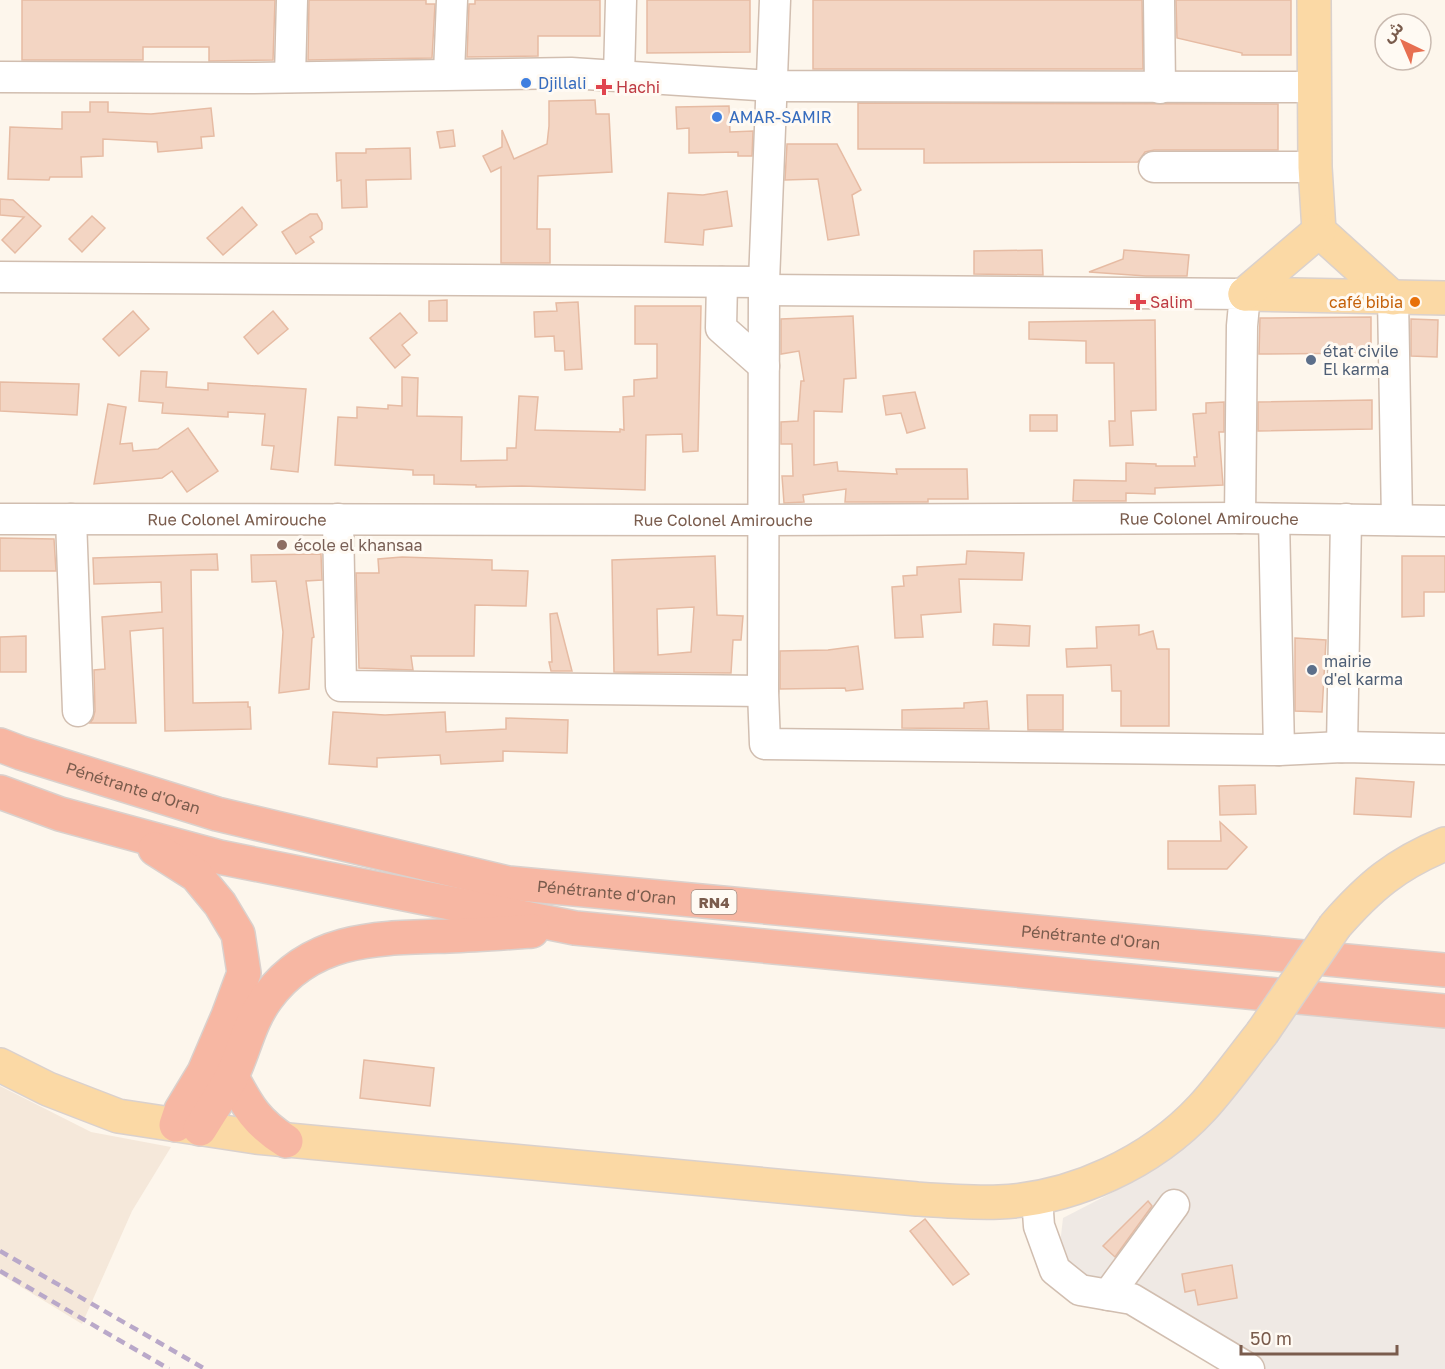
<svg xmlns="http://www.w3.org/2000/svg" width="1445" height="1369" viewBox="0 0 1445 1369" font-family="'Golos Text','Noto Sans Arabic',sans-serif">
  <rect width="100%" height="100%" fill="#fdf6ec"/>
  <path fill="#f5e8da" d="M0,1086L91,1132L171,1147L132,1211L82,1324L0,1274Z"/>
  <path fill="#efe9e4" d="M1290,1007L1445,1029V1369H1260L1057,1271L1063,1218L1123,1187L1174,1156L1217,1117L1260,1057Z"/>
  <g fill="#f3d5c3" stroke="#e6bba3" stroke-width="1.5" fill-rule="evenodd">
    <path d="M22,0H275L273,60L209,61V47H143V60H22Z"/>
    <path d="M309,0H426V4H435L432,58L308,60Z"/>
    <path d="M475,0H600V36H538V56L467,57L469,4H475Z"/>
    <path d="M647,0H750V52L647,53Z"/>
    <path d="M813,0H1142L1143,69H813Z"/>
    <path d="M1176,0H1291V55H1242V53L1177,38Z"/>
    <path d="M595,100L596,114H609L612,172L538,176L537,229H550V263H501V167L491,172L483,156L502,147V130L514,159L547,144L549,126V101Z"/>
    <path d="M90,102H108V112L151,114L211,108L214,136L201,137L202,148L158,152L157,142L103,139V156L81,157L82,177H50L49,180L8,179L10,127L62,129V112H90Z"/>
    <path d="M858,103L1278,104V150H1154L1145,152L1138,162L924,163V149H858Z"/>
    <path d="M729,106L730,132L753,131L752,156H738V152L689,153V128L677,129L676,107Z"/>
    <path d="M453,130L455,146L440,148L437,132Z"/>
    <path d="M787,144H837L861,190L852,195L859,235L828,240L818,179L785,180Z"/>
    <path d="M410,148L411,179L366,180L367,207L342,208L341,180L337,181L336,153H366V149Z"/>
    <path d="M727,191L732,226L704,230L703,245L665,242L668,193L703,195Z"/>
    <path d="M0,199L13,200L41,226L15,253L2,240L24,217L0,215Z"/>
    <path d="M242,207L257,225L223,255L207,238Z"/>
    <path d="M310,214H317L322,223V229L310,237L314,242L296,254L282,232Z"/>
    <path d="M92,216L105,228L82,252L69,239Z"/>
    <path d="M1042,250L1043,275L974,274V251Z"/>
    <path d="M1124,250L1189,255L1187,276H1146L1089,272L1123,259Z"/>
    <path d="M447,300V321H429V301Z"/>
    <path d="M578,302L582,369L565,370L564,351H555L554,336L535,337L534,312L557,311L556,303Z"/>
    <path d="M635,306H701L698,451L683,452L682,434L646,435L645,490L522,486L476,487V485L434,484V475H413V470L335,465L338,417L357,418V407L388,409V405L402,406V377L418,378L417,416L462,417L461,461L507,460V448H516L519,396L538,397L535,430L620,432V429L624,430L623,397L634,396V380L657,378V344H635Z"/>
    <path d="M133,311L149,329L119,356L103,339Z"/>
    <path d="M273,311L288,329L258,354L244,337Z"/>
    <path d="M400,313L417,333L402,345L410,355L395,368L370,338Z"/>
    <path d="M853,316L856,378L844,379L842,412L814,411V465L837,462L838,471L897,474L896,469H967L968,499H928V502H845L846,489L803,495L804,502L784,503L782,476H793L792,444H781V422L798,421L801,381H804L799,351L781,354V319Z"/>
    <path d="M1371,317V353L1259,354L1260,318Z"/>
    <path d="M1411,319L1438,320L1437,357L1411,356Z"/>
    <path d="M1155,320L1156,410L1131,411L1133,445L1110,446L1109,421H1115L1114,363H1086V341L1029,339V322Z"/>
    <path d="M141,371L167,372L166,387L208,390V383L306,389L298,472L271,469L274,446L262,445L265,414L228,412V417L162,413L163,403L139,401Z"/>
    <path d="M0,382L79,384L77,415L0,411Z"/>
    <path d="M915,392L925,428L907,433L901,413L886,415L883,396Z"/>
    <path d="M1372,400V429L1258,431V402Z"/>
    <path d="M1224,402V432H1219L1223,485L1155,488V494L1126,493V501H1073L1074,480L1126,481V463L1156,464V466H1195L1194,457H1197L1193,414L1206,413V403Z"/>
    <path d="M108,404L126,407L120,444L132,443L133,451L158,449L188,428L218,471L187,492L172,471L162,478L94,484Z"/>
    <rect x="1030" y="415" width="27" height="16"/>
    <path d="M0,538L54,539L56,571H0Z"/>
    <path d="M967,551L1024,553L1022,580L959,579L961,612L921,615L923,637L895,638L892,587L904,586L903,576L917,575V567L966,564Z"/>
    <path d="M217,554L218,570H191L193,703L248,702V707H250L251,729L165,731L163,628L130,631L136,723H90L93,719L95,711L94,670L105,669L102,617L162,612L161,582L94,584L93,558Z"/>
    <path d="M321,554L322,580L306,581L314,637L312,638L309,689L279,693L283,632L276,581L252,582L251,555Z"/>
    <path d="M715,556L717,615L743,616L741,640H733L731,673L614,672L612,560ZM694,607L691,652L658,655L657,609Z"/>
    <path d="M1402,556H1445V592H1424V616L1402,617Z"/>
    <path d="M402,557L492,560V570L528,571L526,606L475,605L474,656H411L413,670L359,668L356,573H379L378,559Z"/>
    <path d="M557,613L572,671H551L549,662H552L550,614Z"/>
    <path d="M994,624L1030,626L1029,646L993,645Z"/>
    <path d="M1139,625V635L1153,631L1157,649H1169V726H1121V691H1112L1111,665L1067,667L1066,649L1097,648L1096,627Z"/>
    <path d="M26,636V672H0V637Z"/>
    <path d="M1295,638L1326,640L1322,712L1295,711Z"/>
    <path d="M858,646L863,689L846,691L845,688L780,689V651L828,650Z"/>
    <path d="M1027,695H1063V730H1028Z"/>
    <path d="M987,701L989,729L902,728V710L964,708V703Z"/>
    <path d="M333,712L385,715L445,712L446,732L506,729V718L568,720L567,753L503,751V761L441,764L440,755L377,758V767L329,764Z"/>
    <path d="M1356,778L1414,782L1411,817L1354,814Z"/>
    <path d="M1255,785L1256,814L1220,815L1219,786Z"/>
    <path d="M1220,822L1247,847L1227,869H1168V841H1221Z"/>
    <path d="M364,1060L434,1068L430,1106L360,1098Z"/>
    <path d="M1148,1201L1152,1206L1115,1257L1103,1246Z"/>
    <path d="M925,1219L969,1274L953,1285L910,1231Z"/>
    <path d="M1232,1265L1237,1298L1198,1305L1195,1290L1185,1292L1182,1274Z"/>
  </g>
  <g fill="none" stroke-linecap="round" stroke-linejoin="round">
    <g stroke="#d1beb0" stroke-width="33">
      <g id="minor">
        <path d="M775,0L764,282L763,691L765,744L1279,750L1342,747L1445,749"/>
        <path d="M1159,0L1160,88"/>
        <path d="M449,73L452,0"/>
        <path d="M619,76L621,0"/>
        <path d="M0,77L251,78L571,73L772,86L1315,87"/>
        <path d="M290,77L292,0"/>
        <path d="M1154,167H1315"/>
        <path d="M0,277L764,282"/>
        <path d="M722,282L721,328L764,366"/>
        <path d="M764,290L1245,294L1242,326L1240,518"/>
        <path d="M1393,298L1397,520"/>
        <path id="s1" d="M0,519L764,520L1240,518L1445,521"/>
        <path d="M71,519L78,711"/>
        <path d="M338,519L341,686L763,691"/>
        <path d="M1274,519L1279,750"/>
        <path d="M1342,747L1346,519"/>
        <path d="M1037,1198L1039,1226L1055,1270L1080,1290L1132,1299L1249,1369"/>
        <path d="M1108,1295L1174,1205"/>
      </g>
    </g>
    <g stroke="#dad1cd" stroke-width="36">
      <g id="major">
        <path d="M1314,0L1315,167L1319,231L1393,298"/>
        <path d="M1245,294L1445,298"/>
        <path d="M1245,294L1319,231"/>
        <path d="M1335,926C1369,887 1396,864 1445,844"/>
        <path d="M0,1065L48,1089L118,1116L256,1137L917,1199C945,1201 972,1203 999,1202C1073,1199 1152,1162 1202,1108C1223,1085 1242,1058 1262,1033"/>
      </g>
    </g>
    <g stroke="#dad1cd" stroke-width="36">
      <g id="highway">
        <path id="s2" d="M0,745L21,753L217,814L508,883L1445,970"/>
        <path d="M0,792L60,814L219,857L575,928L1445,1011"/>
        <path d="M155,849L196,875L220,904L238,934L244,973L228,1016L204,1072L181,1110L176,1125"/>
        <path d="M232,1077C248,1107 257,1123 286,1141"/>
        <path d="M200,1129C210,1112 222,1095 231,1078C244,1052 249,1022 267,998C312,936 379,938 449,936C477,935 504,933 532,931"/>
      </g>
    </g>
    <use href="#minor" stroke="#fff" stroke-width="30"/>
    <use href="#major" stroke="#fbd9a5" stroke-width="33"/>
    <use href="#highway" stroke="#f7b7a3" stroke-width="33"/>
    <g stroke="#b9a8c9" stroke-width="4.5" stroke-dasharray="9 6" stroke-linecap="butt">
      <path d="M0,1251L205,1369"/>
      <path d="M0,1271L169,1369"/>
    </g>
    <g stroke="#dad1cd" stroke-width="36" stroke-linecap="butt">
      <path id="major-bridge" d="M1262,1033L1335,926"/>
    </g>
    <use href="#major-bridge" stroke="#fbd9a5" stroke-width="33"/>
  </g>
  <g fill="#3f7fe0" stroke="#fffaf3" stroke-width="2">
    <circle cx="526" cy="83" r="6"/>
    <circle cx="717" cy="117" r="6"/>
  </g>
  <g fill="#e0444e" stroke="#fffaf3" stroke-width="2">
    <path d="M601 78h6v6h6v6h-6v6h-6v-6h-6v-6h6z"/>
    <path d="M1135 293h6v6h6v6h-6v6h-6v-6h-6v-6h6z"/>
  </g>
  <circle fill="#e8710a" stroke="#fffaf3" stroke-width="2" cx="1415" cy="302" r="6"/>
  <g fill="#5c6f8a" stroke="#fffaf3" stroke-width="2">
    <circle cx="1311" cy="360" r="6"/>
    <circle cx="1312" cy="670" r="6"/>
  </g>
  <circle fill="#8d6e63" stroke="#fffaf3" stroke-width="2" cx="282" cy="545" r="6"/>
  <g text-anchor="middle" dominant-baseline="central" stroke-width="6" stroke-linejoin="round" paint-order="stroke">
    <rect fill="#fffaf3" stroke="#a28b7f" stroke-width="1.5" x="691.5" y="890" width="45" height="24" rx="4.5"/>
    <g font-size="15" font-weight="bold" fill="#7a5c4d">
      <text x="714" y="902">RN4</text>
    </g>
    <g font-size="16" fill="#366cbe" stroke="#fffaf3" text-anchor="start">
      <text x="538" y="83">Djillali</text>
      <text x="729" y="117">AMAR-SAMIR</text>
    </g>
    <g font-size="16" fill="#be3a42" stroke="#fffaf3" text-anchor="start">
      <text x="616" y="87">Hachi</text>
      <text x="1150" y="302">Salim</text>
    </g>
    <g font-size="16" fill="#c56008" stroke="#fffaf3" text-anchor="end">
      <text x="1403" y="302">café bibia</text>
    </g>
    <g font-size="16" fill="#4e5e75" stroke="#fffaf3" text-anchor="start">
      <text x="1323" y="351">état civile<tspan x="1323" dy="18">El karma</tspan></text>
      <text x="1324" y="661">mairie<tspan x="1324" dy="18">d'el karma</tspan></text>
    </g>
    <g font-size="16" fill="#7a5c4d" stroke="#fffaf3">
      <text stroke="none"><textPath href="#s1" startOffset="237">Rue Colonel Amirouche</textPath></text>
      <text stroke="none"><textPath href="#s1" startOffset="1209">Rue Colonel Amirouche</textPath></text>
      <text stroke="none"><textPath href="#s1" startOffset="723">Rue Colonel Amirouche</textPath></text>
      <text stroke="none"><textPath href="#s2" startOffset="140">Pénétrante d'Oran</textPath></text>
      <text stroke="none"><textPath href="#s2" startOffset="626">Pénétrante d'Oran</textPath></text>
      <text stroke="none"><textPath href="#s2" startOffset="1112">Pénétrante d'Oran</textPath></text>
    </g>
    <g font-size="16" fill="#785e54" stroke="#fffaf3" text-anchor="start">
      <text x="294" y="545">école el khansaa</text>
    </g>
  </g>
  <g transform="translate(1403 42) rotate(316)"><circle r="28" fill="#fffaf3" stroke="#cabbb1" stroke-width="1.5"/>
  <path d="M0-4.5L10 22L0 15L-10 22Z" fill="#e76f51"/>
  <text y="-9" font-size="16" font-weight="bold" text-anchor="middle" fill="#7a5c4d">ش</text>
  </g>
  <path d="M1241 1345v9h156v-9" fill="none" stroke="#7a5c4d" stroke-width="3"/>
  <text x="1250" y="1345" font-size="18" fill="#7a5c4d" stroke="#fffaf3" stroke-width="4.5" paint-order="stroke">50 m</text>
</svg>
